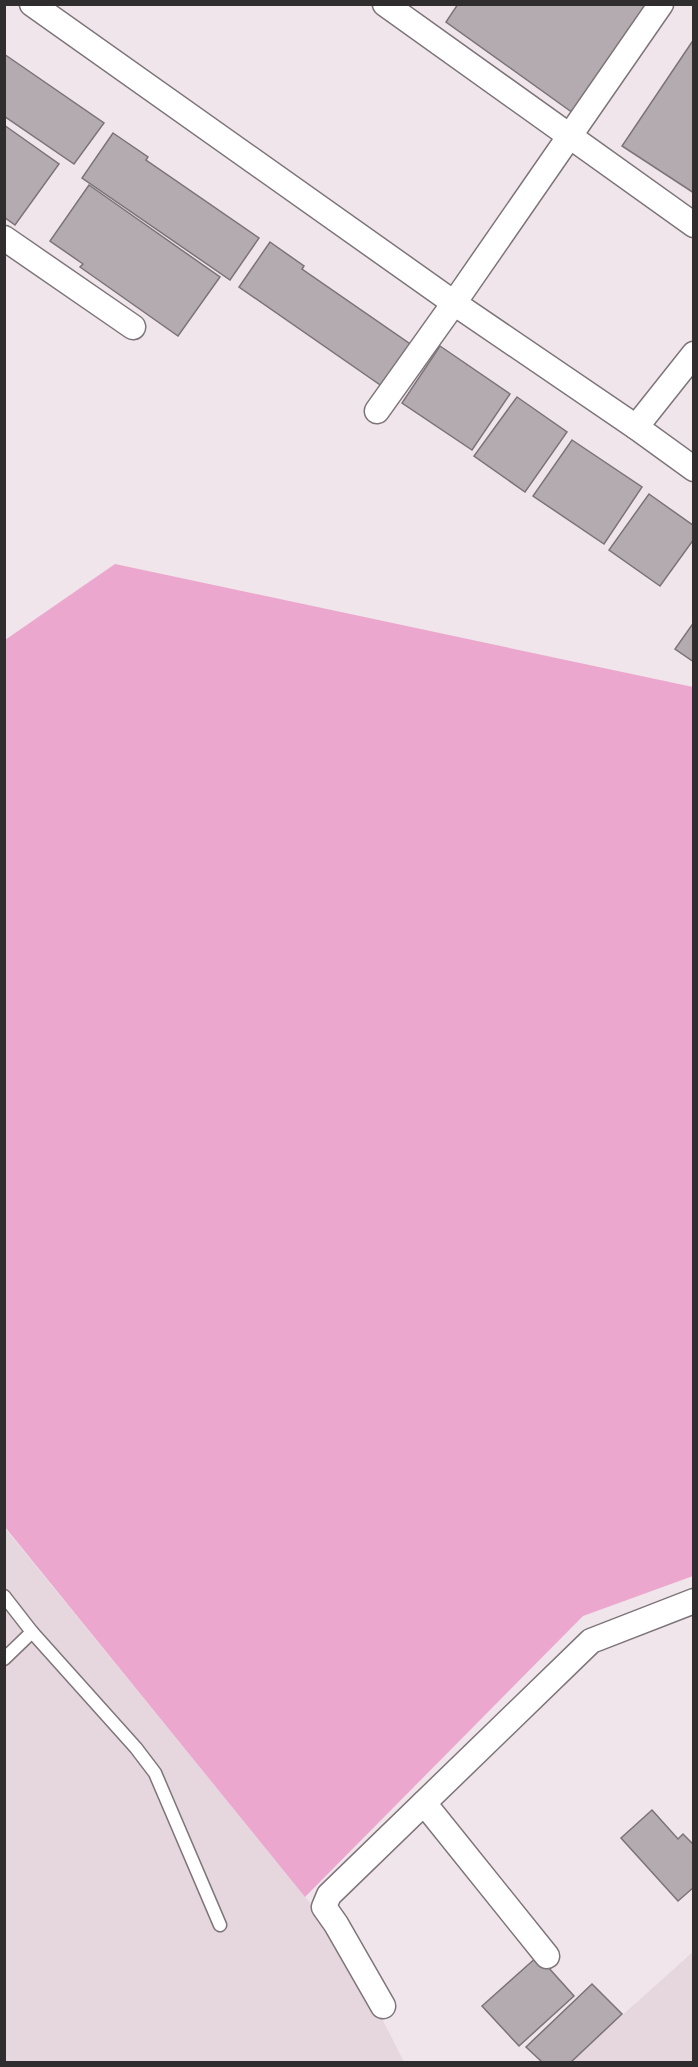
<svg xmlns="http://www.w3.org/2000/svg" width="698" height="2067" viewBox="0 0 698 2067" font-family="'Golos Text',sans-serif">
  <rect width="100%" height="100%" fill="#efe5ea"/>
  <g fill="#e6d6de">
    <path d="M4,1527L345,1946L404,2062H5Z"/>
    <path d="M693,1952V2062H570Z"/>
  </g>
  <path fill="#eca7ce" d="M115,564L693,687V1576L583,1616L305,1897L5,1527V640Z"/>
  <g fill="#b4abb0" stroke="#7b7377" stroke-width="1.5">
    <path d="M458,4H649L573,113L446,22Z"/>
    <path d="M694,39V193L622,146Z"/>
    <path d="M4,54L104,123L74,164L4,116Z"/>
    <path d="M4,125L59,164L15,225L4,217Z"/>
    <path d="M113,133L148,157L146,160L259,238L230,280L82,178Z"/>
    <path d="M89,185L220,277L178,336L80,267L83,264L50,241Z"/>
    <path d="M270,242L304,266L302,269L416,348L386,389L239,287Z"/>
    <path d="M440,346L510,394L472,450L402,403Z"/>
    <path d="M517,397L567,432L525,492L474,456Z"/>
    <path d="M572,440L642,487L604,544L533,496Z"/>
    <path d="M649,494L694,526V539L660,586L609,550Z"/>
    <path d="M694,622V662L675,649Z"/>
    <path d="M652,1810L678,1839L683,1834L694,1845V1887L678,1901L621,1838Z"/>
    <path d="M538,1956L574,1996L519,2046L482,2006Z"/>
    <path d="M592,1984L622,2014L571,2062H542L526,2047Z"/>
  </g>
  <g fill="none" stroke-linecap="round" stroke-linejoin="round">
    <g stroke="#7d7579" stroke-width="15">
      <g id="lane">
        <path d="M4,1596L32,1632L136,1748L155,1773L220,1925"/>
        <path d="M4,1659L32,1632"/>
      </g>
    </g>
    <g stroke="#7d7579" stroke-width="27">
      <g id="street">
        <path d="M32,4L454,303L636,427L694,469"/>
        <path d="M385,4L694,225"/>
        <path d="M4,238L133,327"/>
        <path d="M377,411L454,303L661,4"/>
        <path d="M636,427L694,354"/>
        <path d="M424,1803L547,1956"/>
        <path d="M383,2006L336,1924L324,1907L329,1895L591,1641L694,1601"/>
      </g>
    </g>
    <use href="#lane" stroke="#fff" stroke-width="12"/>
    <use href="#street" stroke="#fff" stroke-width="24"/>
  </g>
  <rect width="698" height="2067" fill="none" stroke="#302d2e" stroke-width="12"/>
</svg>
